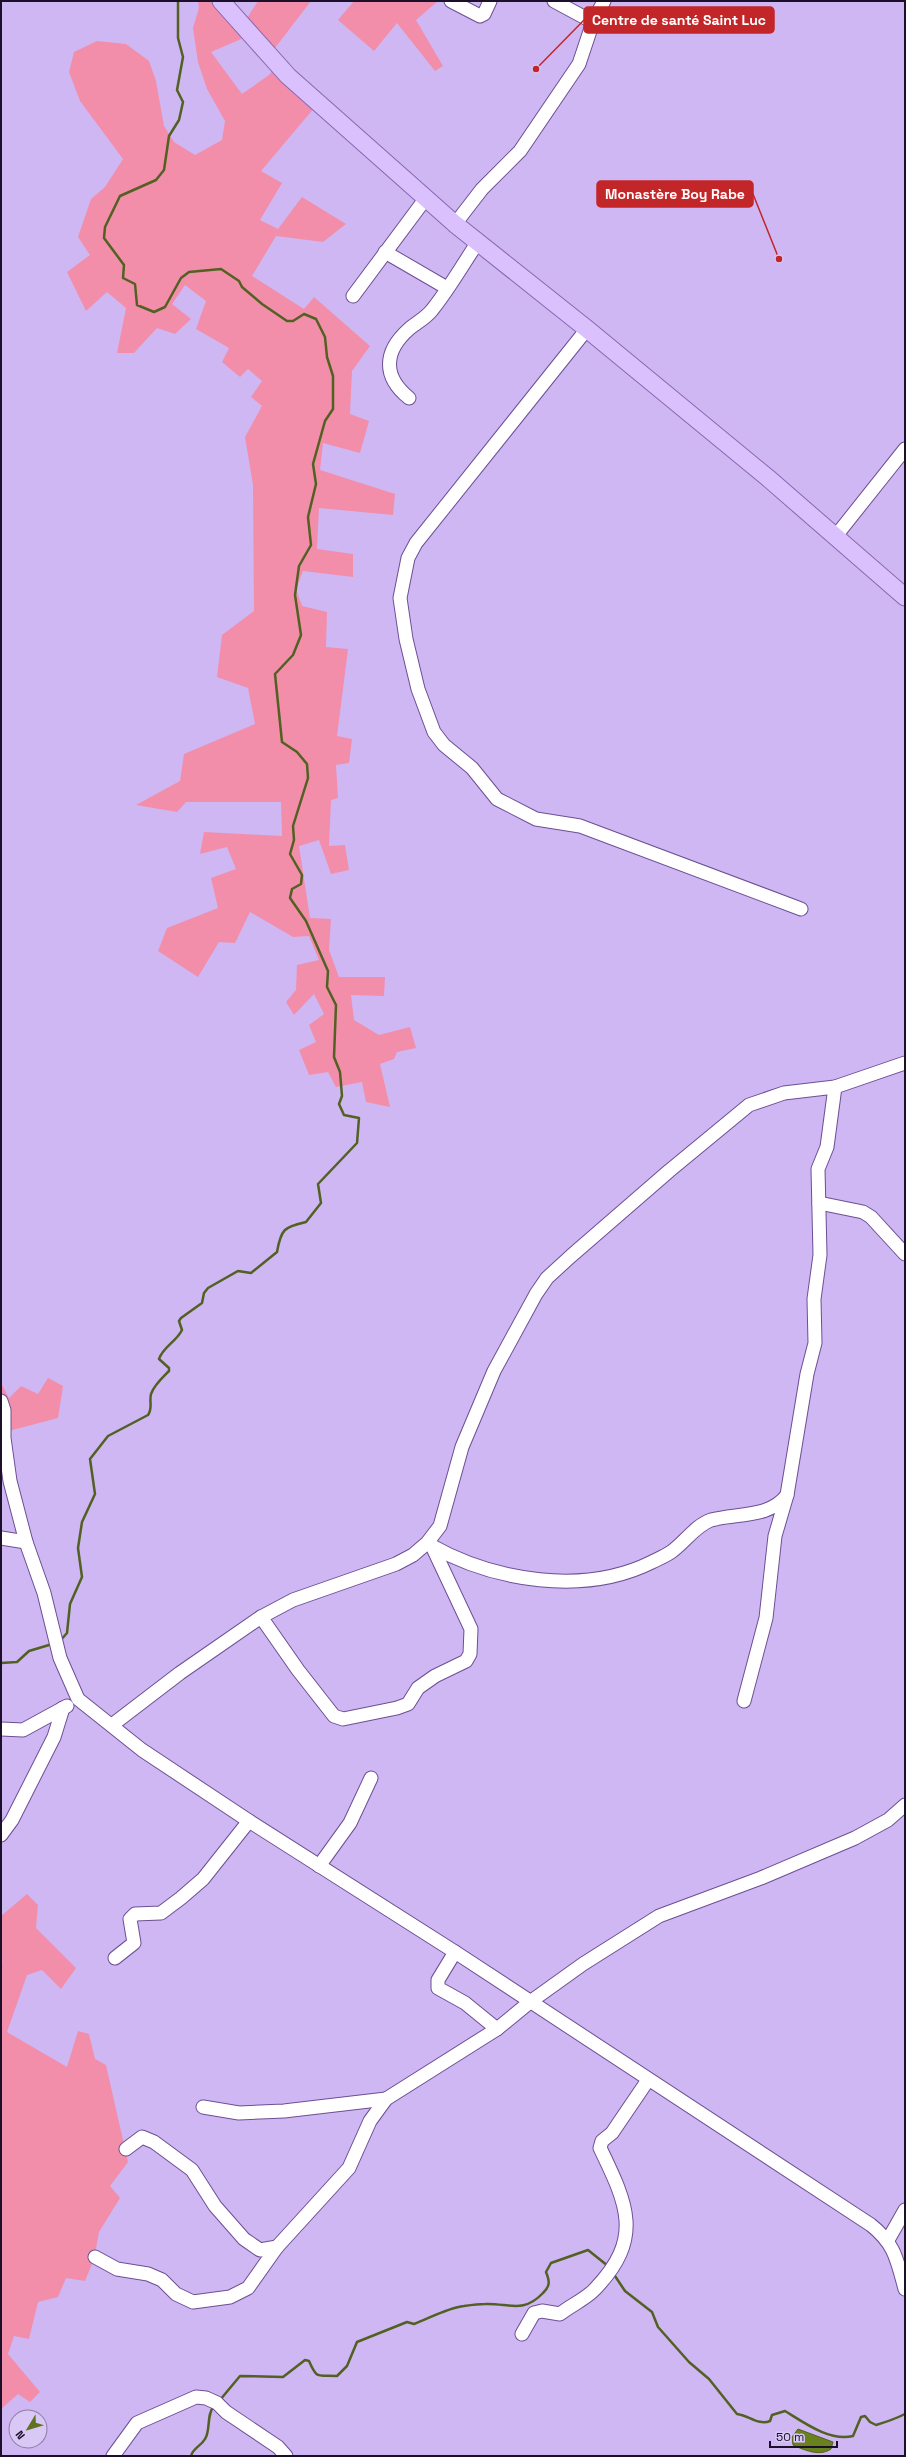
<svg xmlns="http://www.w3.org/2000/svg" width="906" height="2457" viewBox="0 0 906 2457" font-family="'Space Grotesk',sans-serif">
  <rect width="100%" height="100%" fill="#cfb7f4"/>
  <g fill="#f28eaa" fill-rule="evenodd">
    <path d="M198,1H233L232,3L247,18L258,1H311L275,48L315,107L261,171L282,183L260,220L278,229L302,197L346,224L323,242L276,236L252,276L304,309L314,297L370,346L352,371L350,414L369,421L360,453L323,443L320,470L395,494L393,515L319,508L317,549L353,554V577L303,571L296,589L302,606L327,612L326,647L348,649L337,736L352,739L349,763L336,765L338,798L331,800L329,846L345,845L349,870L331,874L319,840L299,846L310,918L331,919L329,950L339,977H385L384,996L351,995L354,1020L379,1035L410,1027L416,1048L397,1052L394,1059L380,1064L390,1107L366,1102L362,1082L336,1087L328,1072L309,1075L299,1050L316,1042L309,1025L324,1014L314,994L294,1015L286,1002L296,990L297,965L319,960L309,936L293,937L250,912L235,943L219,942L198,977L158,951L167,928L218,908L211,878L236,869L227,847L200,854L204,832L282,836L281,802H186L177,812L136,805L180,781L184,754L255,724L248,688L217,677L222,635L254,611L253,485L245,437L262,406L251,397L262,381L248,369L240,377L222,362L229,348L196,329L206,301L185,285L172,304L191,319L175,334L157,328L134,353H117L126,308L107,292L86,311L67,272L90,255L78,237L91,199L105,187L123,159L80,101L69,72L74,52L97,41L126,44L149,61L156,81L164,126L174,142L195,155L222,140L225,121L207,89L198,62L193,28L199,8ZM246,37L274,69L269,75L242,94L211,52Z"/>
    <path d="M354,1H438L416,20L443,66L435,71L397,23L374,51L338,20Z"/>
    <path d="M48,1378L63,1386L58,1418L1,1433V1383L9,1398L21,1386L38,1394Z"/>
    <path d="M27,1894L38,1905L36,1928L76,1968L61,1989L42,1970L27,1975L7,2032L67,2067L78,2031L89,2034L95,2059L106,2065L128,2162L110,2186L120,2198L99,2232L94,2259L85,2281L66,2278L58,2297L38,2302L29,2339L14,2336L8,2354L40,2392L30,2402L18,2394L1,2409V1964L3,1962L1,1960V1916Z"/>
  </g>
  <path fill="#6a821e" stroke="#526022" d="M798,2429L833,2442L831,2449C820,2457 804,2450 793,2445L792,2437Z"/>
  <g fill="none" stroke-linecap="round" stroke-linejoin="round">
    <g stroke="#526022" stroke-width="2.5">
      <path d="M60,1641L67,1633L70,1604L82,1577L78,1548L82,1522L95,1494L90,1459L108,1436L148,1415C153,1408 149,1402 151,1394C154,1385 162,1378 169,1371V1368L159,1359C163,1347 176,1342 182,1330L179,1321L181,1318L202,1303L204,1293L208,1288L238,1271L251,1273L277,1252C281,1229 284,1227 306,1222L321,1203L318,1184L357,1143L359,1118L344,1115L339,1104L342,1096L340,1072L334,1057L336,1005L327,987L328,971L306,921L290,898L292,889L301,884L302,875L290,854L294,840L293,826L308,778L307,764L297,752L282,742L275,674L293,655L301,635L295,595L299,566L311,545L308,517L316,484L313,464L325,421L333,409V376L327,357L325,337L316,319L304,314L293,321H287L262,304L242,287L239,281L221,269L189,272L181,278L165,307L154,312L137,305L135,284L123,278L124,265L104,238L105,227L120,196L156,180L164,170L169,136L179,120L183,102L177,90L183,57L178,38V1"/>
      <path d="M1,1663L17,1662L29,1651L49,1645"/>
      <path d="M613,2273L625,2291L652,2312L658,2327L689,2362L709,2379L737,2414C748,2415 759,2426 770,2421L772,2415L785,2411C803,2422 830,2442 853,2436L861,2417L865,2416L870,2422L876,2425C886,2422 895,2419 905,2414"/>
      <path d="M220,2400L240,2376L283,2377L305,2360L309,2361C317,2379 316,2375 337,2376L347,2366L357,2342L407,2322L414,2324C430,2318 447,2308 464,2306C471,2305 478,2304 485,2304C509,2303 523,2314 543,2293C550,2286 550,2282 546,2272L551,2263L588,2250L608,2266"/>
      <path d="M191,2456C193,2448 201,2446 205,2439C211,2430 206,2415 214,2406"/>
    </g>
    <g stroke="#6c4f93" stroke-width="15">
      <g id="minor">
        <path d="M451,1L480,16L484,14L490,1"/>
        <path d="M554,1L593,22"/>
        <path d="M455,224L482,189L520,151L579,64L593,22L604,1"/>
        <path d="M385,252L447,288"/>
        <path d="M353,296L426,198"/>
        <path d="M587,329L416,543L408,558L400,598L406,639L418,689L434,732L444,745L472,768L497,799L536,819L580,826L801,909"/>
        <path d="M409,398C383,377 383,352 409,329C416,323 426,318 432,310C449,289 463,264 478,242"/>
        <path d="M835,537L905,449"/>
        <path d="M819,1203L863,1212L871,1217L905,1254"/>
        <path d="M1,1401L4,1410V1438L10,1481L26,1542L44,1593L60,1658L78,1699L142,1750L249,1821L455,1952L871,2225C895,2244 897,2260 905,2289"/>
        <path d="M1,1538L26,1542"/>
        <path d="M430,1545C494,1581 584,1596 652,1562C658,1559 665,1556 671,1552C684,1543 696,1525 711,1520C737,1513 770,1518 787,1495"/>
        <path d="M261,1617L298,1670L334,1716L343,1719L397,1708L408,1704L418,1688L435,1676L466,1661L470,1654L471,1629L432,1546"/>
        <path d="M744,1701L766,1618L775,1536L787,1495L807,1374L815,1343L814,1299L820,1255L818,1169L827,1147L835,1087"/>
        <path d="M112,1725L180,1673L261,1617L293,1600L396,1564L413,1555L427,1543L440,1526L462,1447L494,1371L536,1294L547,1278L571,1256L669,1171L749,1105L784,1093L835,1087L905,1063"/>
        <path d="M1,1729L23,1730L67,1706"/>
        <path d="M1,1835L12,1820L54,1737L63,1708"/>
        <path d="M319,1866L350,1823L371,1778"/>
        <path d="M455,1952L438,1980V1988L465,2003L497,2029"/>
        <path d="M115,1958L134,1943L130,1919L135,1914L161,1913L181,1898L203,1879L249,1821"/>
        <path d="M203,2107L239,2113L284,2111L386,2099"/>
        <path d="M126,2149L142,2137L154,2142L192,2170L215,2206L244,2239L260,2250L277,2247"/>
        <path d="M888,2240L905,2210"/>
        <path d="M95,2257L117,2269L148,2274L162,2280L176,2294L193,2302L230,2297L248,2288L277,2247L349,2168L370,2121L386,2099L497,2029L530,2002L583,1964L659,1916L761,1878L855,1838L888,1820L905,1805"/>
        <path d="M522,2334L534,2313L542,2311L560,2314C571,2305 586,2299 595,2289C644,2238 627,2204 600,2148L602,2141L612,2133L648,2080"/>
        <path d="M113,2456L137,2423L196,2397L206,2398L217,2403L226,2412L278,2447L286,2456"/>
      </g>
    </g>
    <g stroke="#8867b2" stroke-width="19">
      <path id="major" d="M221,1L288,76L455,224L587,329L768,478L905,597"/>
    </g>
    <use href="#minor" stroke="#fff" stroke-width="13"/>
    <use href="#major" stroke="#dac1fd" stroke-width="17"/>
  </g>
  <path fill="none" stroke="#c32628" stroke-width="1.5" d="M536 69L584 20M779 259L753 194"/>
  <g fill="#c32628" stroke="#d9c8f6" stroke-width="1.5">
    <circle cx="536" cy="69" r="4"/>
    <circle cx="779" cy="259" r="4"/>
  </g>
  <g fill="#c32628" stroke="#c32628" stroke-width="1.5">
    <rect x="584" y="7" width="190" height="26" rx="4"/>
    <rect x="597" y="181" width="156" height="26" rx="4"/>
  </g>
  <g font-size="14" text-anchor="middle" font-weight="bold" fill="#fff">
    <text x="679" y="25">Centre de santé Saint Luc</text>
    <text x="675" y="199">Monastère Boy Rabe</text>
  </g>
  <rect width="906" height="2457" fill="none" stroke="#1b0f2a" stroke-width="4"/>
  <g transform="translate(28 2429) rotate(232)"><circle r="19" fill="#d9c8f6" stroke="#8d7ea4"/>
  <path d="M0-3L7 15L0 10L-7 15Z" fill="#5e7221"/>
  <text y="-6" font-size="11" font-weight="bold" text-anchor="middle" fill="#1b0f2a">N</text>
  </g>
  <path d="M770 2441v6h67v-6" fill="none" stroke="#1b0f2a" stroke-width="2"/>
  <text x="776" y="2441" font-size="12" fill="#1b0f2a" stroke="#d9c8f6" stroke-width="3" paint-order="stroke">50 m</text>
</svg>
